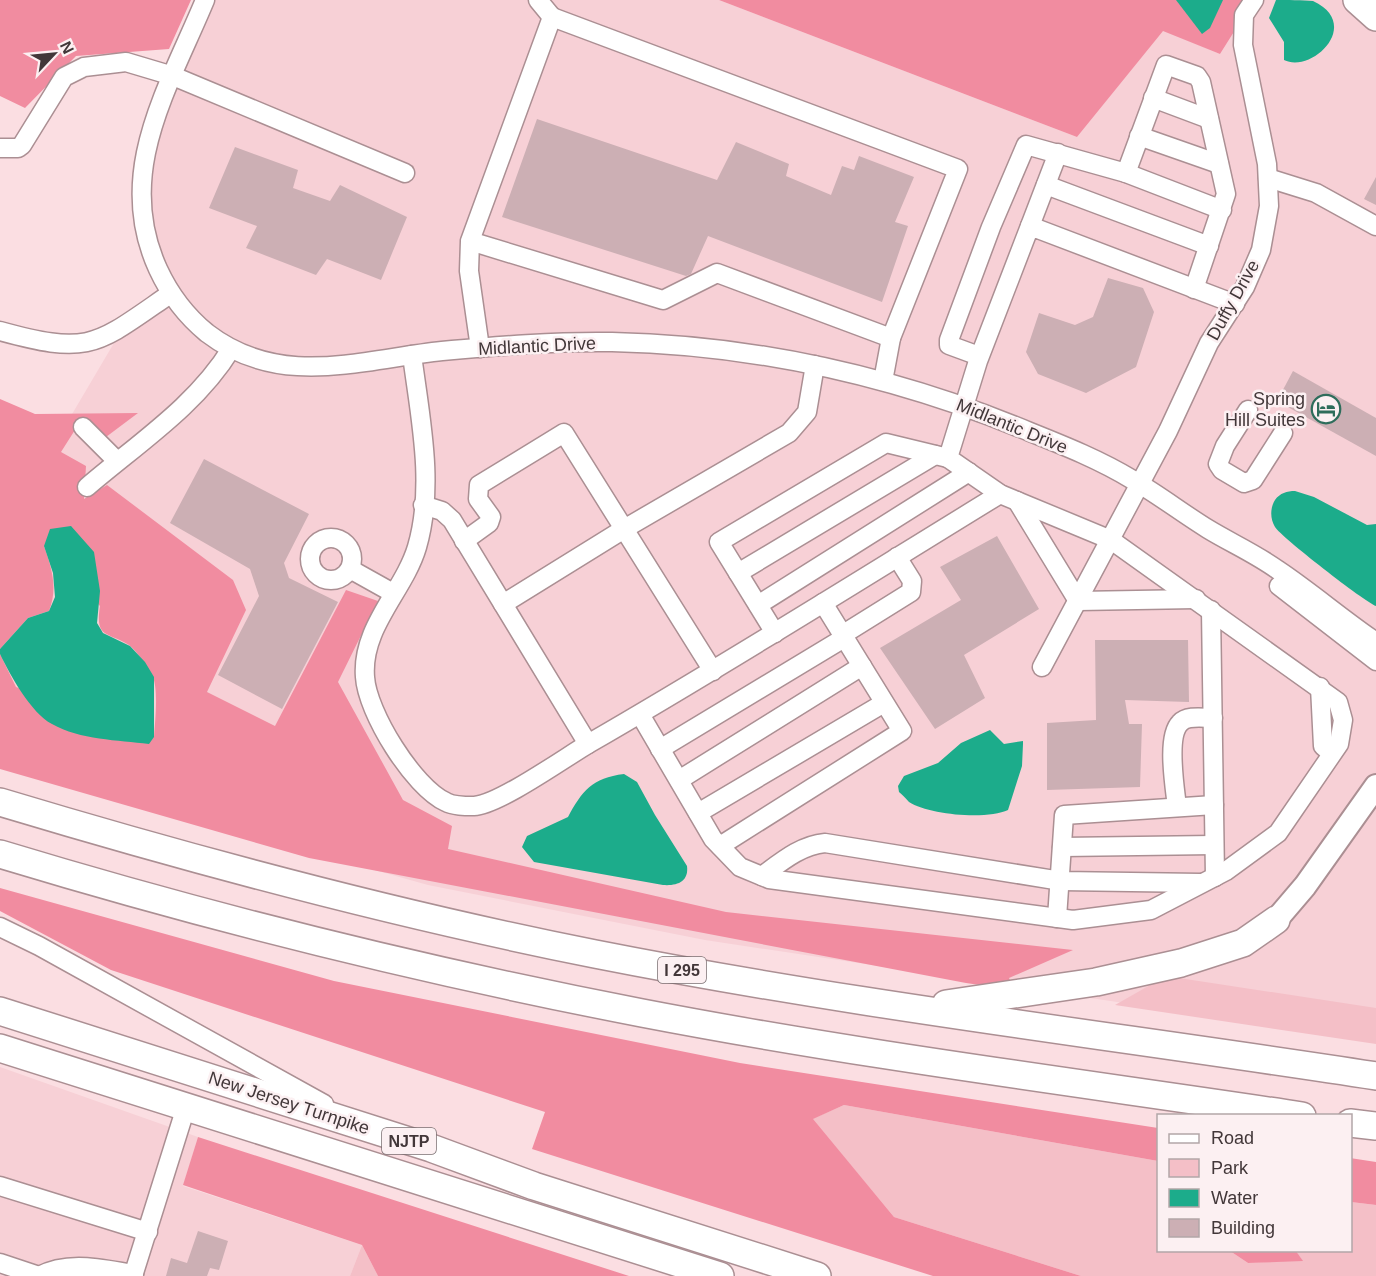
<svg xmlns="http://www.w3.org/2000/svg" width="1376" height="1276" viewBox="0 0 1376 1276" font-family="Arial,sans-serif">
  <rect width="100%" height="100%" fill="#fbdee2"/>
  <g fill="#f7d0d6">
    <path d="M214,0H719L1077,137L1163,30L1220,54L1254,0H1357L1376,17V1041L705,940L428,885L0,765V572L42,465L124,326L176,303L140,199L173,76Z"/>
    <path d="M0,1067L198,1137L183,1186L362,1245L350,1276H0Z"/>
  </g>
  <g fill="#f4bfc7">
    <path d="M1166,976L1376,1008V1044L1115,1005Z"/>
    <path d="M844,1105L1158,1161V1250L1230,1251L1248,1263L1302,1260L1296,1251L1350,1250L1351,1202L1376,1205V1276H1081L894,1217L812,1119Z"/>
    <path d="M362,1245L378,1276H350Z"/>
  </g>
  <g fill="#f18ca0">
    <path d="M0,0H191L169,49L76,56L25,108L0,96Z"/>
    <path d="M719,0H1254L1220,54L1163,31L1077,137Z"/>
    <path d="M0,399L35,414L138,413L106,437L80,422L61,452L86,466L84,499L107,485L233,580L246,610L207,692L275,726L346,590L378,601L338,682L403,800L452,826L448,849L726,912L1073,950L1009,978L1014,990L966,983L309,858L0,769V654L16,687L154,737C155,722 159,688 152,675C147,667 137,651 129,645C107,631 95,639 100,606L44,546C52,569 58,588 49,611L28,618L0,649Z"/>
    <path d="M0,888L334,981L740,1063L1158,1128V1161L844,1105L813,1119L894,1217L1081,1276H933L532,1149L545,1112L111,970L0,911Z"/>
    <path d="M198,1137L629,1276H378L362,1245L183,1185Z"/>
    <path d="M1350,1158L1376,1162V1205L1351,1202Z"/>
    <path d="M1230,1251H1296L1303,1261L1248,1263Z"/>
  </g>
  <g fill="#1cac8b">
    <path d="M1176,0H1223L1210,28L1202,34Z"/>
    <path d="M1276,0C1286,0 1304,0 1313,1C1363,24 1312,74 1284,60V42L1269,18Z"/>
    <path d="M1295,491L1314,497L1367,525L1376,524V606C1365,602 1281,537 1275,527C1270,519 1270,508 1275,500C1280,493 1287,491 1295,491Z"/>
    <path d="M71,526L94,552L100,591L97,623L103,633L130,646L145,662L154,677V737L149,744C118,740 80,740 52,724C31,713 10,675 0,654V649L28,618L49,611L55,597L53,573L44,546L50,529Z"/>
    <path d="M990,730L1004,744L1023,741V744L1022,766L1008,810C987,820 929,815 909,802C906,799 903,795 899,792L898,786L904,776L938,763L961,743Z"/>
    <path d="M624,774L637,782L655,815L687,866C689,882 677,886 663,885L534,862L522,847L527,836L568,817C582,791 592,778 624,774Z"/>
  </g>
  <g fill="#ccafb4">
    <path d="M537,119L717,180L736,142L789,164L786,176L831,195L842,166L854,170L859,156L914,177L895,222L908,226L882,302L708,236L691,274L686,276L502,217Z"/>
    <path d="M235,147L298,170L293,188L330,201L340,185L407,217L381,280L327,259L316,275L246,248L257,226L209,208Z"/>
    <path d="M1376,177V205L1364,199Z"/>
    <path d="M1108,278L1143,288L1154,312L1136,367L1086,393L1038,374L1026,352L1039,313L1075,325L1093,317Z"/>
    <path d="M1293,371L1376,418V456L1277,401Z"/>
    <path d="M204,459L309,514L284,563L289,578L338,602L282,709L218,675L259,596L250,569L170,523Z"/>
    <path d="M997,536L1039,609L964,655L985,698L935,729L880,648L961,600L940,567Z"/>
    <path d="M1095,640H1188L1189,702L1125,700L1129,724H1142L1140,787L1047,790V723L1096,720Z"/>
    <path d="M198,1231L228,1241L219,1270L210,1268L207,1276H166L171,1258L187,1263Z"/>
  </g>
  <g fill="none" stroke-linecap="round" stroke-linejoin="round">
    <g stroke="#ab8f93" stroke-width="21">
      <g id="minor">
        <path d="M205,0C168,89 114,173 158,269C170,295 185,315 207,333C280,389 359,360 442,351C498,346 555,341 612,342C756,345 897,377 1030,432C1065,446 1100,460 1133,480C1159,495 1182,513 1208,529C1231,543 1256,554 1278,570C1311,592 1342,619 1376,642"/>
        <path d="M538,0L552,17"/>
        <path d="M1153,98L1209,119"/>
        <path d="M1139,136L1219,164"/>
        <path d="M0,148H18L22,145L64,77L84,67L126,62L173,76L405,173"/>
        <path d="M1126,173L1222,210"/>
        <path d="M1268,178L1316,193L1376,226"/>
        <path d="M1046,185L1209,246"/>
        <path d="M1030,226L1058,153"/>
        <path d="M470,241L663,300L717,273L891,338L958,169L552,17L470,241L469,271L480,348"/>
        <path d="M0,331C91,356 96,345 170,294"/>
        <path d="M412,355C420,417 435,485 417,547C404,591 361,627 365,677C367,712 413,787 446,802C453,806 465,806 474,806C498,805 563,759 588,744C727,664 863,578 1000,494"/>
        <path d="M979,356L949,345V340L991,227L1026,145L1126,173L1166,65L1197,76L1201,82L1226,194L1194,289"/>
        <path d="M883,381L891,338"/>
        <path d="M1248,410L1225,446L1218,464L1222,470L1244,483L1253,480L1283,433"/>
        <path d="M83,427L117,461"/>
        <path d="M87,487C137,444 196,406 231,349"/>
        <path d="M1017,501L1078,601L1196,599"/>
        <path d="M423,505L442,511L452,520L588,744"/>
        <circle cx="331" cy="559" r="21"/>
        <path d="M464,541L489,523L491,517L478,499L479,485L564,433L713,671"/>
        <path d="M350,569L393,593"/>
        <path d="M738,573L935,455"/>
        <path d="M1279,586L1376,661"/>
        <path d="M503,604L624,529L789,433L807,412L815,365"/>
        <path d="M758,605L969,472"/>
        <path d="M1211,610L1215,877"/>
        <path d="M775,633L719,542L886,443L948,458"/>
        <path d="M842,635L911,592L912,581L897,557"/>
        <path d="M1042,667L1168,431L1209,343L1245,287L1261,250L1269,206L1267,164L1243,45L1244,15L1254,0"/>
        <path d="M1320,687L1323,746L1331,753"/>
        <path d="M641,716L713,839L740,867L769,879L1073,920L1151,910L1226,871L1278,833L1339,744L1343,720L1338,702L1111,540L1000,494L948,458L978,361L1030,226L1235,304"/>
        <path d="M660,749L844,638"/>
        <path d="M679,780L862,666"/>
        <path d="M1177,807C1175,788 1166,737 1180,723C1187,715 1203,718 1213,718"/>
        <path d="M698,813L884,703"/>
        <path d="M720,846L902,731L823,603"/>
        <path d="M1062,847L1214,845"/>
        <path d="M762,876C781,862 801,845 825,843L1061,881L1201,883"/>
        <path d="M1057,918L1064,815L1214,805"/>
        <path d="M0,927L39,946L324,1104"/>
        <path d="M0,1186L148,1232"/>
        <path d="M0,1263L39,1276"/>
        <path d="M39,1276C69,1260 102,1269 134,1274"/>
        <path d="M133,1276L186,1107"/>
      </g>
    </g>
    <g stroke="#ab8f93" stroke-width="26">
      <path id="major" d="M1276,920L1305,886L1376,786"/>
    </g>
    <g stroke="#ab8f93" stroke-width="30">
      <g id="highway">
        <path d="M1357,0L1376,17"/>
        <path d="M0,802C196,861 394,914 595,954C853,1005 1116,1036 1376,1076"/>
        <path d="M0,854C211,918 425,971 642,1013C860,1055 1082,1083 1302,1116"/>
        <path d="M946,1004L1096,982L1181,963L1243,943L1276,920"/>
        <path d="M0,1011L431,1148L534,1186L817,1276"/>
        <path d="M0,1048L720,1276"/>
        <path d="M1350,1123L1376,1126"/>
      </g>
    </g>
    <use href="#minor" stroke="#fff" stroke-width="18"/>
    <use href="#major" stroke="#fff" stroke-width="22"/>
    <use href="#highway" stroke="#fff" stroke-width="27"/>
  </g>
  <defs>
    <g id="hotel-ring" transform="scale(1.5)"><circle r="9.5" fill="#fcf0f2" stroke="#2e6d5b" stroke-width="1.5"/><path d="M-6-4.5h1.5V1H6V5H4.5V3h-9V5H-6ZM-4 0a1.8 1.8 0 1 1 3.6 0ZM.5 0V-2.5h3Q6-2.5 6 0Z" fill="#2e6d5b"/></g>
  </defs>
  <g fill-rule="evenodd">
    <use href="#hotel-ring" x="1326" y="409"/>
  </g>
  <g text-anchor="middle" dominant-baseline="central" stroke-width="5" stroke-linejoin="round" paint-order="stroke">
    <g fill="#fcf0f2" stroke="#7a6e70" stroke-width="1.5">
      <rect x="658" y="957" width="48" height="26" rx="4.5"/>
      <rect x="382" y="1128" width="54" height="26" rx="4.5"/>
    </g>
    <g font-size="16" font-weight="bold" fill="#423739">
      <text x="682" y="970">I 295</text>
      <text x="409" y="1141">NJTP</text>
    </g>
    <g font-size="18" fill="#423739" stroke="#fcf0f2">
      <text transform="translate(1233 300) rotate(-61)">Duffy Drive</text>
      <text transform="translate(537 346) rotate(-3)">Midlantic Drive</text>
      <text transform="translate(1012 426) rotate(22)">Midlantic Drive</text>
      <text transform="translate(289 1103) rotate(18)">New Jersey Turnpike</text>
    </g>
    <g font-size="18" fill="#423739" stroke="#fcf0f2" text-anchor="end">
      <text x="1305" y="399">Spring<tspan x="1305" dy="21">Hill Suites</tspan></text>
    </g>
  </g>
  <rect x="1157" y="1114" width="195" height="138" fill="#fcf0f2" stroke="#b2a6a8" stroke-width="1.5"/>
  <rect x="1169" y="1134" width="30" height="9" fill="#ffffff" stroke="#b2a6a8" stroke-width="1.5"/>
  <text x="1211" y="1144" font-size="18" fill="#423739">Road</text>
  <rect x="1169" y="1159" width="30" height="18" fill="#f4bfc7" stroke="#b2a6a8" stroke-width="1.5"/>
  <text x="1211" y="1174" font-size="18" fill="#423739">Park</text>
  <rect x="1169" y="1189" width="30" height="18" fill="#1cac8b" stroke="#b2a6a8" stroke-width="1.5"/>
  <text x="1211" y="1204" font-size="18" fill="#423739">Water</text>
  <rect x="1169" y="1219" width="30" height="18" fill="#ccafb4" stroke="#b2a6a8" stroke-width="1.5"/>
  <text x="1211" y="1234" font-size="18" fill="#423739">Building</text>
  <g transform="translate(54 54) rotate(64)" stroke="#fcf0f2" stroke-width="4.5" paint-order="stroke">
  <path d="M0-4.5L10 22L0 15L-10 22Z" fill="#423739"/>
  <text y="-9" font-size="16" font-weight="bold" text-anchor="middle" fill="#423739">N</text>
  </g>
</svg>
